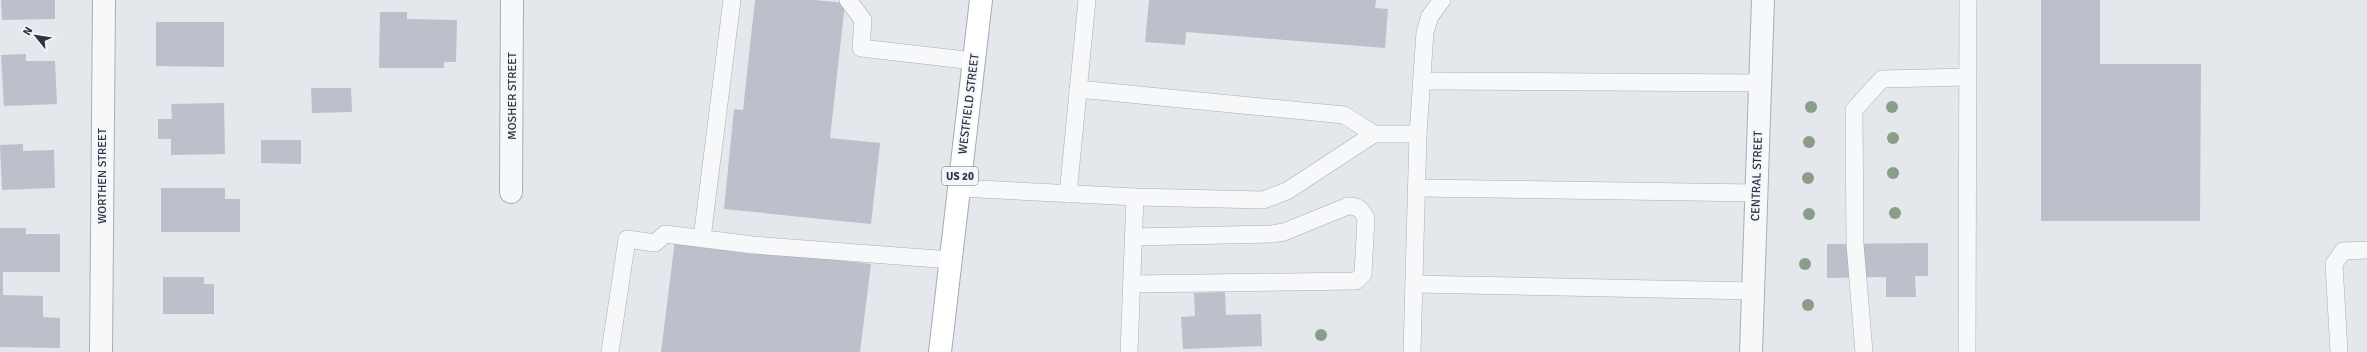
<svg xmlns="http://www.w3.org/2000/svg" width="2367" height="352" viewBox="0 0 2367 352" font-family="Signika,sans-serif">
  <rect width="100%" height="100%" fill="#e4e7ec"/>
  <g fill="#bbc0ca">
    <path d="M1,0H55V19L2,20Z"/>
    <path d="M755,0H815L845,3L830,138L880,143L871,224L724,209L734,109L743,110Z"/>
    <path d="M1149,0H1376L1375,8L1388,9L1385,48L1186,32L1185,45L1145,42Z"/>
    <path d="M2041,0H2100V64H2201L2200,221H2041Z"/>
    <path d="M380,12H407V19L457,20L456,62H444V68H379Z"/>
    <path d="M156,22H224V67L156,66Z"/>
    <path d="M26,54V61H55L57,104L4,106L1,55Z"/>
    <path d="M311,88H351L352,112L312,113Z"/>
    <path d="M224,103L225,154L171,155V139H158V119H172L171,104Z"/>
    <path d="M261,140H301V164L261,163Z"/>
    <path d="M23,144V151L54,150L55,188L2,190L0,145Z"/>
    <path d="M161,188H225V199H240V232H161Z"/>
    <path d="M0,228H26V234H60V272H3V295L43,296V317L60,318V348L0,347Z"/>
    <path d="M675,240L871,264L860,352H661Z"/>
    <path d="M1928,243V276H1915L1916,297H1886V277L1827,278V244Z"/>
    <path d="M163,277H204V284H214V314H163Z"/>
    <path d="M1225,292L1226,315L1261,314L1262,346L1183,349L1181,317L1195,316L1194,293Z"/>
  </g>
  <g fill="none" stroke-linecap="round" stroke-linejoin="round">
    <g stroke="#a9aeb7" stroke-width="18">
      <g id="service">
        <path d="M848,0L863,20L861,48L974,61"/>
        <path d="M1422,81L1760,83"/>
        <path d="M1078,89L1344,115L1374,134"/>
        <path d="M1418,134L1425,32L1430,16L1442,0"/>
        <path d="M959,188L1135,197L1263,200L1287,191L1374,134H1418L1412,352"/>
        <path d="M1416,188L1756,193"/>
        <path d="M1068,194L1087,0"/>
        <path d="M702,238L732,0"/>
        <path d="M1132,284L1356,281L1363,274L1366,218C1361,209 1358,206 1348,206L1284,232L1272,234L1133,237"/>
        <path d="M1414,284L1753,291"/>
        <path d="M610,352L627,239L655,243L665,234L753,245L951,260"/>
        <path d="M1129,352L1135,197"/>
        <path d="M1864,352L1855,244L1854,110L1882,79L1967,77"/>
        <path d="M1967,352L1968,0"/>
        <path d="M2339,352L2334,264L2343,251L2367,250"/>
      </g>
    </g>
    <g stroke="#a9aeb7" stroke-width="24">
      <g id="minor">
        <path d="M511,192L512,0"/>
        <path d="M101,352L104,0"/>
        <path d="M1751,352L1763,0"/>
      </g>
    </g>
    <g stroke="#a3abb8" stroke-width="24">
      <path id="primary" d="M940,352L981,0"/>
    </g>
    <use href="#service" stroke="#f7f8fa" stroke-width="17"/>
    <use href="#minor" stroke="#f7f8fa" stroke-width="22"/>
    <use href="#primary" stroke="#fff" stroke-width="22"/>
  </g>
  <g fill="#899d89">
    <circle cx="1811" cy="107" r="6"/>
    <circle cx="1892" cy="107" r="6"/>
    <circle cx="1893" cy="138" r="6"/>
    <circle cx="1809" cy="142" r="6"/>
    <circle cx="1893" cy="173" r="6"/>
    <circle cx="1808" cy="178" r="6"/>
    <circle cx="1895" cy="213" r="6"/>
    <circle cx="1809" cy="214" r="6"/>
    <circle cx="1805" cy="264" r="6"/>
    <circle cx="1808" cy="305" r="6"/>
    <circle cx="1321" cy="335" r="6"/>
  </g>
  <g text-anchor="middle" dominant-baseline="central" stroke-width="4" stroke-linejoin="round" paint-order="stroke">
    <rect fill="#f4f6f9" stroke="#676e7b" stroke-width="1" x="942" y="167" width="36" height="18" rx="3"/>
    <g font-size="11" font-weight="bold" fill="#2b3445">
      <text x="960" y="176">US 20</text>
    </g>
    <g font-size="12" fill="#2b3445" stroke="#f4f6f9">
      <text transform="translate(512 96) rotate(-90)">MOSHER STREET</text>
      <text transform="translate(969 104) rotate(-83)">WESTFIELD STREET</text>
      <text transform="translate(102 176) rotate(-90)">WORTHEN STREET</text>
      <text transform="translate(1757 176) rotate(-88)">CENTRAL STREET</text>
    </g>
  </g>
  <g transform="translate(36 36) rotate(300)" stroke="#f4f6f9" stroke-width="3" paint-order="stroke">
  <path d="M0-3L7 15L0 10L-7 15Z" fill="#2b3445"/>
  <text y="-6" font-size="11" font-weight="bold" text-anchor="middle" fill="#2b3445">N</text>
  </g>
</svg>
